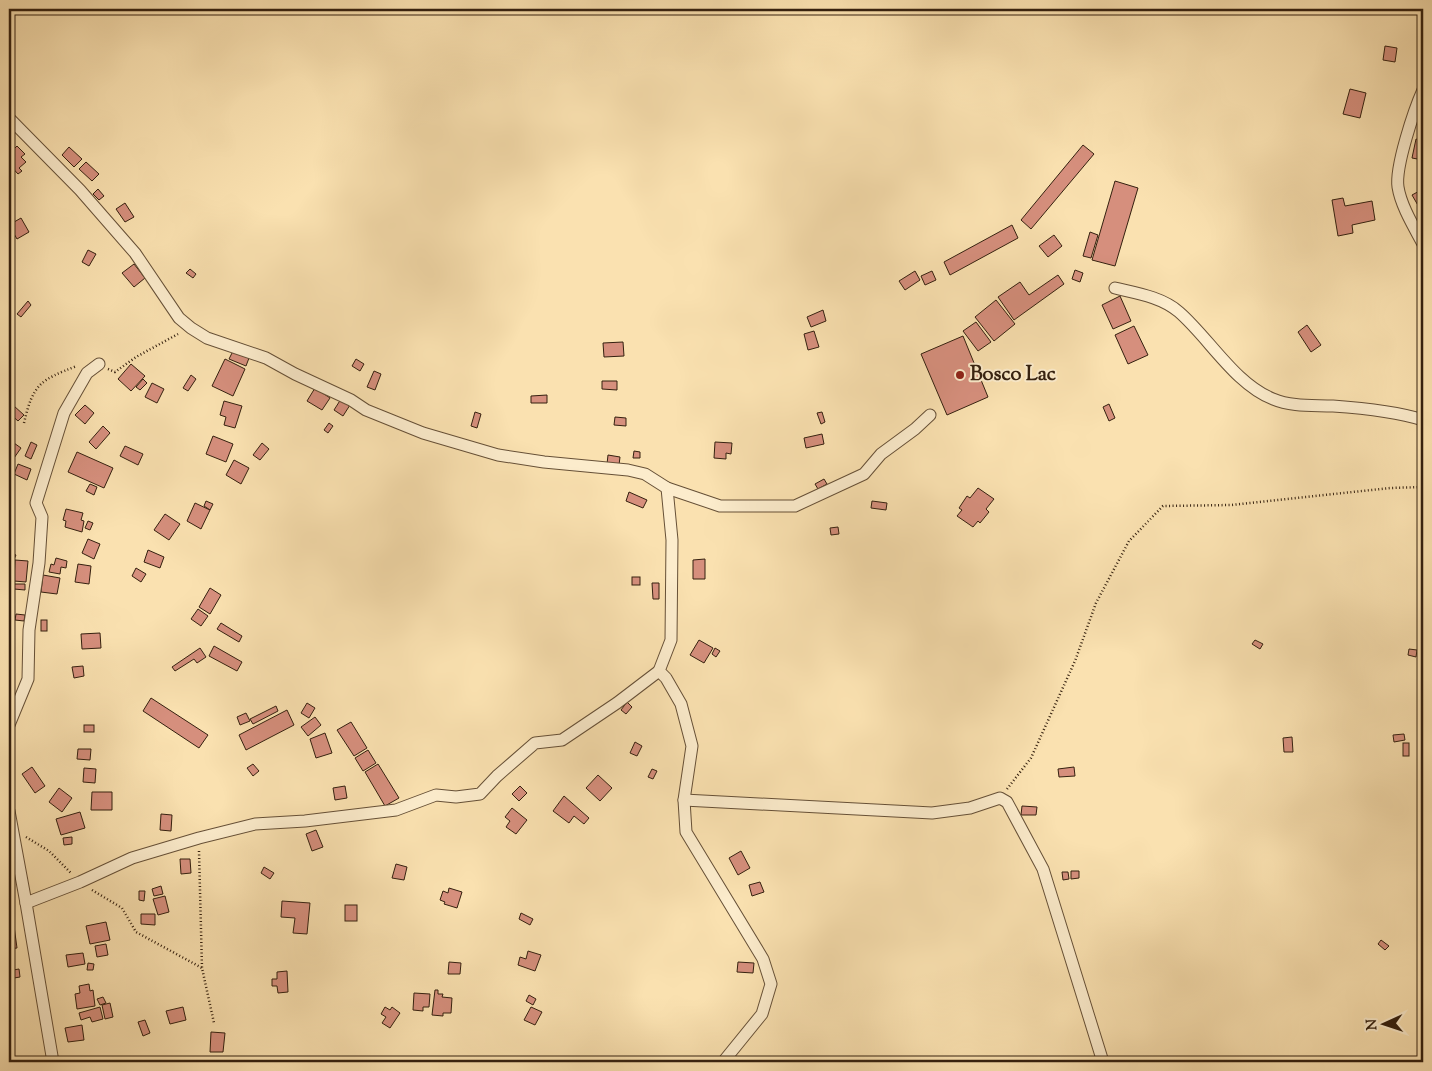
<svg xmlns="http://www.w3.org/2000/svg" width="1432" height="1071" viewBox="0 0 1432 1071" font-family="'Sorts Mill Goudy',serif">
  <rect width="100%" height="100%" fill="#fae1b0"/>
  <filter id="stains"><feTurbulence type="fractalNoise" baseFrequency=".004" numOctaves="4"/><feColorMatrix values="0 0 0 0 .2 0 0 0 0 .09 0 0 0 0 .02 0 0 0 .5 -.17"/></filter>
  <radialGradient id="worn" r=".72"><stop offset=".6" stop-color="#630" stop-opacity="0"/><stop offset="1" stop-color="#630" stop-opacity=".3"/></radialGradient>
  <g fill="#d68f7d" stroke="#34200f">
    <path d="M1385,46L1397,48L1395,62L1383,60Z"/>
    <path d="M1350,89L1366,93L1360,118L1343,114Z"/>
    <path d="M1416,139L1423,141V160L1412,158Z"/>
    <path d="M1083,145L1094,154L1031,229L1021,220Z"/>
    <path d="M17,146L25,154L21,157L26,162L19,168L22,171L18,174L9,164V154Z"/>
    <path d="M69,147L82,159L74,167L62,155Z"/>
    <path d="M86,162L99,174L92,181L79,169Z"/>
    <path d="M1115,181L1138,188L1115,266L1092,260Z"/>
    <path d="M98,189L104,196L99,200L93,194Z"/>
    <path d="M1423,189V214L1412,195Z"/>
    <path d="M1343,198L1345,206L1372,201L1375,220L1352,225L1353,233L1338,236L1332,200Z"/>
    <path d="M125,203L134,217L125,222L116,209Z"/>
    <path d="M21,218L29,232L17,239L9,225Z"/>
    <path d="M1012,225L1018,238L950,275L944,262Z"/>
    <path d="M1090,232L1098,235L1091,258L1083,256Z"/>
    <path d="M1054,235L1062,246L1048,257L1039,246Z"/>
    <path d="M88,250L96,254L89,266L82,262Z"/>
    <path d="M134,264L145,278L134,287L122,273Z"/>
    <path d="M190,269L196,274L193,278L186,273Z"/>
    <path d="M1075,270L1083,273L1080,282L1072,279Z"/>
    <path d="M915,271L920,280L905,290L899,281Z"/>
    <path d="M932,271L936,280L925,285L921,276Z"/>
    <path d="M1058,275L1064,284L1014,320L998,297L1020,282L1029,295Z"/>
    <path d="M1120,296L1131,321L1113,329L1102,305Z"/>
    <path d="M996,300L1015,324L994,341L975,317Z"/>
    <path d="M28,301L31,305L21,317L17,314Z"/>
    <path d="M823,310L826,321L811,327L807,317Z"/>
    <path d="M976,322L991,342L978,351L963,331Z"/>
    <path d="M1307,325L1321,345L1311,352L1298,332Z"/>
    <path d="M1134,326L1148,355L1128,364L1115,335Z"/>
    <path d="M814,331L819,347L808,350L804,334Z"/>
    <path d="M963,336L988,397L947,415L921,354Z"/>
    <path d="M623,342L624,356L604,357L603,343Z"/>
    <path d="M233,351L249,358L246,366L229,359Z"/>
    <path d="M225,359L245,369L233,396L212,386Z"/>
    <path d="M356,359L364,364L360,371L352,366Z"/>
    <path d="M131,364L145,376L131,391L118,379Z"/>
    <path d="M374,371L381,374L375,390L367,387Z"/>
    <path d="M191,375L196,379L188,391L183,388Z"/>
    <path d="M143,379L147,383L140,390L136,387Z"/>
    <path d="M602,381H617V390L602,389Z"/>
    <path d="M152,383L164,389L157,403L145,397Z"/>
    <path d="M315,388L330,398L322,410L307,401Z"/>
    <path d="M547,395V403H531V396Z"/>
    <path d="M341,399L350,405L343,416L334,410Z"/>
    <path d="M224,401L242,406L235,428L224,425L226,417L220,415Z"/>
    <path d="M1109,404L1115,418L1109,421L1103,407Z"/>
    <path d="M85,405L94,413L85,424L75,415Z"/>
    <path d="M14,406L24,415L18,421L9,413Z"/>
    <path d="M475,412L481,414L477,428L471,426Z"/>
    <path d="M822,412L825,422L821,424L817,413Z"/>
    <path d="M615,417L626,418V426L614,425Z"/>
    <path d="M329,423L333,426L328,433L324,430Z"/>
    <path d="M103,426L110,433L96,449L89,442Z"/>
    <path d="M822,434L824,444L806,448L804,438Z"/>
    <path d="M213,436L233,444L226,462L206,454Z"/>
    <path d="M31,442L37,445L31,459L25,456Z"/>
    <path d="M715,442L732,443L731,454L726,453V459L714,458Z"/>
    <path d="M14,443L21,448L14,458L9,454V451Z"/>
    <path d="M262,443L269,449L260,460L253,455Z"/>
    <path d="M125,446L143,454L138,465L120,456Z"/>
    <path d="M634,451L640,452V458H633Z"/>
    <path d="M77,452L113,468L104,488L68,472Z"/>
    <path d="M608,455L620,457L619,465L607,464Z"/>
    <path d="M234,460L249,468L241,484L226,475Z"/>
    <path d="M18,464L31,469L27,480L14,474Z"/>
    <path d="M824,479L827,484L818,489L815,484Z"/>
    <path d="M90,484L97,487L94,495L86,491Z"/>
    <path d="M978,488L994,499L986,509L989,512L980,523L978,521L973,527L957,516L962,510L959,508L967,496L970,498Z"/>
    <path d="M629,492L647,500L643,508L626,501Z"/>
    <path d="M206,501L213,504L210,510L204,506Z"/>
    <path d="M872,501L887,503L886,510L871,508Z"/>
    <path d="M195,503L210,510L201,529L187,521Z"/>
    <path d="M66,509L83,513L81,520L84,521L82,532L65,527L66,521L63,520Z"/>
    <path d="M165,514L180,524L169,540L154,530Z"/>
    <path d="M88,521L93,523L90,530L85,528Z"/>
    <path d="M838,527L839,534L831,535L830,528Z"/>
    <path d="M88,539L100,544L94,559L82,553Z"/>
    <path d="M148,550L164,557L160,568L144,562Z"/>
    <path d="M9,552L16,555L10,568L9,567Z"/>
    <path d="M56,558L67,561L66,568L61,567L60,574L49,572L51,564L54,565Z"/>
    <path d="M705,559V579H693V560Z"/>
    <path d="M15,560L28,561L26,582L14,581Z"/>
    <path d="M78,564L91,566L89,584L75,582Z"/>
    <path d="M136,568L146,574L141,582L132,576Z"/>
    <path d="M43,575L60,578L57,594L41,592Z"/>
    <rect x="632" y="577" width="8" height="8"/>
    <path d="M652,583H659V599H653Z"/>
    <path d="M14,584H25V590L14,589Z"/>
    <path d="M210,588L221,595L210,614L199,607Z"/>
    <path d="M198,609L208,616L201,626L191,619Z"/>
    <path d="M16,614L25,615L24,621L15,620Z"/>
    <rect x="41" y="620" width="6" height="11"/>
    <path d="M221,623L242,636L239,642L217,629Z"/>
    <path d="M100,633L101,648L82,649L81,634Z"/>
    <path d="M699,640L713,648L704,663L690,655Z"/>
    <path d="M1255,640L1263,644L1260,649L1252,644Z"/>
    <path d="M214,646L242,662L237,671L209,656Z"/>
    <path d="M200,648L206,657L197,663L194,659L175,671L172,667Z"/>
    <path d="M715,648L720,651L716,657L712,654Z"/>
    <path d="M1409,649L1417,650L1416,657L1408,655Z"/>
    <path d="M83,666L84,676L74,678L72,667Z"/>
    <path d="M151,698L208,735L199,748L143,711Z"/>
    <path d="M627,702L632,707L626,714L621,710Z"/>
    <path d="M307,703L315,708L309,718L301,713Z"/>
    <path d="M276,706L278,711L253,724L250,719Z"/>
    <path d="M287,710L294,725L246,750L239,735Z"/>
    <path d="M246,713L250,721L240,725L237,717Z"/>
    <path d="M315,717L321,725L308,736L301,727Z"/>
    <path d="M351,722L367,748L354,756L337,730Z"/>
    <rect x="84" y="725" width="10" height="7"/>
    <path d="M325,733L332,753L316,758L310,739Z"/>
    <path d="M1404,734L1405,740L1394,742L1393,735Z"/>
    <path d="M1292,737L1293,752H1284L1283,738Z"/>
    <path d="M635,742L642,746L637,756L630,753Z"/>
    <rect x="1403" y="743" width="6" height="13"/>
    <path d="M78,749H91L90,760L77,759Z"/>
    <path d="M368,750L376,763L363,771L355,758Z"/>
    <path d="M253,764L259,771L253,776L247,768Z"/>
    <path d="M378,764L399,798L385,806L365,772Z"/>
    <path d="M32,767L45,786L35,793L22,774Z"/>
    <path d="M1074,767L1075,776L1059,777L1058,769Z"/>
    <path d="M84,768L96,769L95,783L83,782Z"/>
    <path d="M652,769L657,771L653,779L648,777Z"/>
    <path d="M598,775L612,788L600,801L586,788Z"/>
    <path d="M345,786L347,798L335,800L333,788Z"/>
    <path d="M520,786L527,793L519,801L512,794Z"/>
    <path d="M59,788L72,798L62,812L49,802Z"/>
    <path d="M92,792H112V810H91Z"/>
    <path d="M564,796L589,818L584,824L574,816L569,823L553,811Z"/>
    <path d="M1022,806L1037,807L1036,815H1021Z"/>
    <path d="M512,808L527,820L516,834L506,827L510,821L505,817Z"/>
    <path d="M80,812L85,828L61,835L56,819Z"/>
    <path d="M161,814L172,815L171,831L160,830Z"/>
    <path d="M316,830L323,847L312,851L306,834Z"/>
    <path d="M72,837V844L64,845L63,838Z"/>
    <path d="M741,851L750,868L738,875L729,858Z"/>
    <path d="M180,859H190L191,873L181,874Z"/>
    <path d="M396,864L407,867L404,880L392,878Z"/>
    <path d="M264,867L274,873L270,879L261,873Z"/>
    <path d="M1071,871H1079V878L1071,879Z"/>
    <path d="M1062,872H1068L1069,879L1063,880Z"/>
    <path d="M760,882L764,892L752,896L749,885Z"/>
    <path d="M161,886L163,894L154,896L152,889Z"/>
    <path d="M449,888L462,892L457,908L444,904L445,902L440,900L443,891L448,893Z"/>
    <path d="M139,891H145L144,901L139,900Z"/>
    <path d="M165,896L169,912L158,915L153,899Z"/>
    <path d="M282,901L310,903L307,934L293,933L295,918L281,917Z"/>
    <rect x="345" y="905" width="12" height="16"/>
    <path d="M521,913L533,919L530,925L519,919Z"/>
    <path d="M141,914H155V925L141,924Z"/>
    <path d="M106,922L110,940L90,944L86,926Z"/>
    <path d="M14,926L17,948L9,949V927Z"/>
    <path d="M1381,940L1389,946L1385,950L1378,944Z"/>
    <path d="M106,944L108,955L97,957L95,946Z"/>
    <path d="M528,951L541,955L535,971L518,965L520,957L526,959Z"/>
    <path d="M83,953L85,964L68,967L66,955Z"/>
    <path d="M449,962L461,963L460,974H448Z"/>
    <path d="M738,962L754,963L753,973L737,972Z"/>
    <path d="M88,963L94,964L93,970H87Z"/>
    <path d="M19,969L20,977L14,978L13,970Z"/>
    <path d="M287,971L288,992L278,993L277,986H272V979H277V972Z"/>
    <path d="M89,984L90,991L93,990L95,1006L77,1009L75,994L80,993L79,986Z"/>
    <path d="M435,990H438V994H443L442,997L452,998L451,1013H443V1016L432,1015Z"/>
    <path d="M414,993L430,994L429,1007H423V1011L413,1010Z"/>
    <path d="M529,995L536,999L533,1005L526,1001Z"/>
    <path d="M103,997L106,1003L100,1005L97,999Z"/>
    <path d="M110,1003L113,1017L105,1019L102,1005Z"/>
    <path d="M100,1007L103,1019L92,1022L90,1017L81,1020L79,1013Z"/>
    <path d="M183,1007L186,1020L170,1024L166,1011Z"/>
    <path d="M385,1007L390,1010L392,1007L400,1013L390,1028L382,1023L386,1017L381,1014Z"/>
    <path d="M531,1007L542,1012L535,1025L524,1020Z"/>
    <path d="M145,1020L150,1033L143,1036L138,1022Z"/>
    <path d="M82,1025L84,1040L68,1042L65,1028Z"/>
    <path d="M211,1032L225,1033L223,1052H210Z"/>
  </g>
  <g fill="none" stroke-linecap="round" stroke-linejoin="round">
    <g stroke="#665037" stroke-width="13">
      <g id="street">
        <path d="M1423,90C1414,110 1395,167 1398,187C1401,206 1414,227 1423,244"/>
        <path d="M9,118L80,190L135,253L179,318L191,328L207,338L266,358L295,374L351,400L366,410L423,433L498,455L544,462L628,470L645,474L667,488L720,506H795L864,474L881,454L915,429L930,415"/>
        <path d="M1115,288C1136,293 1162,297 1179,312C1209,338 1235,384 1273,399C1292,407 1313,405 1333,406C1362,408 1395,411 1423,420"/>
        <path d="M667,488L672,540L671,640L659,671L666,678L681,704L692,746L684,800L686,832L763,959L771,984L762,1014L723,1062"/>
        <path d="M9,725L28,679L29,630L39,563L42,517L36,503L64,413L87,373L99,364"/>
        <path d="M684,800L932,813L970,808L1000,798L1007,802L1043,869L1103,1062"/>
        <path d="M9,811L26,903L53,1062"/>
        <path d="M26,903L80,882L132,858L199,838L255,824L305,821L396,810L436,795L456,797L480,794L497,776L535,743L562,740L617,703L659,671"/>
      </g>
    </g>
    <g stroke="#34200f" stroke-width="2.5" stroke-dasharray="1 2.5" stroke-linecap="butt">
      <path d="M108,369L115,372L136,357L178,334"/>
      <path d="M24,423C33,384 40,380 77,366"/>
      <path d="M1007,789L1031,758L1075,661L1096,603L1129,541L1163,506L1231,505L1390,488L1423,487"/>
      <path d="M26,837L49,851L72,874"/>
      <path d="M199,851L202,968L214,1023"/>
      <path d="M92,890L122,908L136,932L202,968"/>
    </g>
    <use href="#street" stroke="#fceccc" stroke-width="11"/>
  </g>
  <circle fill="#8f2418" stroke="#fceccc" stroke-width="2" cx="960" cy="375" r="5"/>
  <g text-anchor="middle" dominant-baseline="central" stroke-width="4" stroke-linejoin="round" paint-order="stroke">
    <g font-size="20" font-weight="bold" fill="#34200f" stroke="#fceccc" text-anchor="start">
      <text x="970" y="375">Bosco Lac</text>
    </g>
  </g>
  <rect width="1432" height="1071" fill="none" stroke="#fae1b0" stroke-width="30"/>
  <rect x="10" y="10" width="1412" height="1051" fill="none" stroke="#34200f" stroke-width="2.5"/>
  <rect x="15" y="15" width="1402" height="1041" fill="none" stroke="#34200f"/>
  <g transform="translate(1384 1024) rotate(267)" stroke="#fceccc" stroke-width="4" paint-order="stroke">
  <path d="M0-4L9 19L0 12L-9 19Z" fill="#34200f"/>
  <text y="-8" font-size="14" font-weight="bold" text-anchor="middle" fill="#34200f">N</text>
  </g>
  <rect width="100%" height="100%" filter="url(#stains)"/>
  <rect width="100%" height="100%" fill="url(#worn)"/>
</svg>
